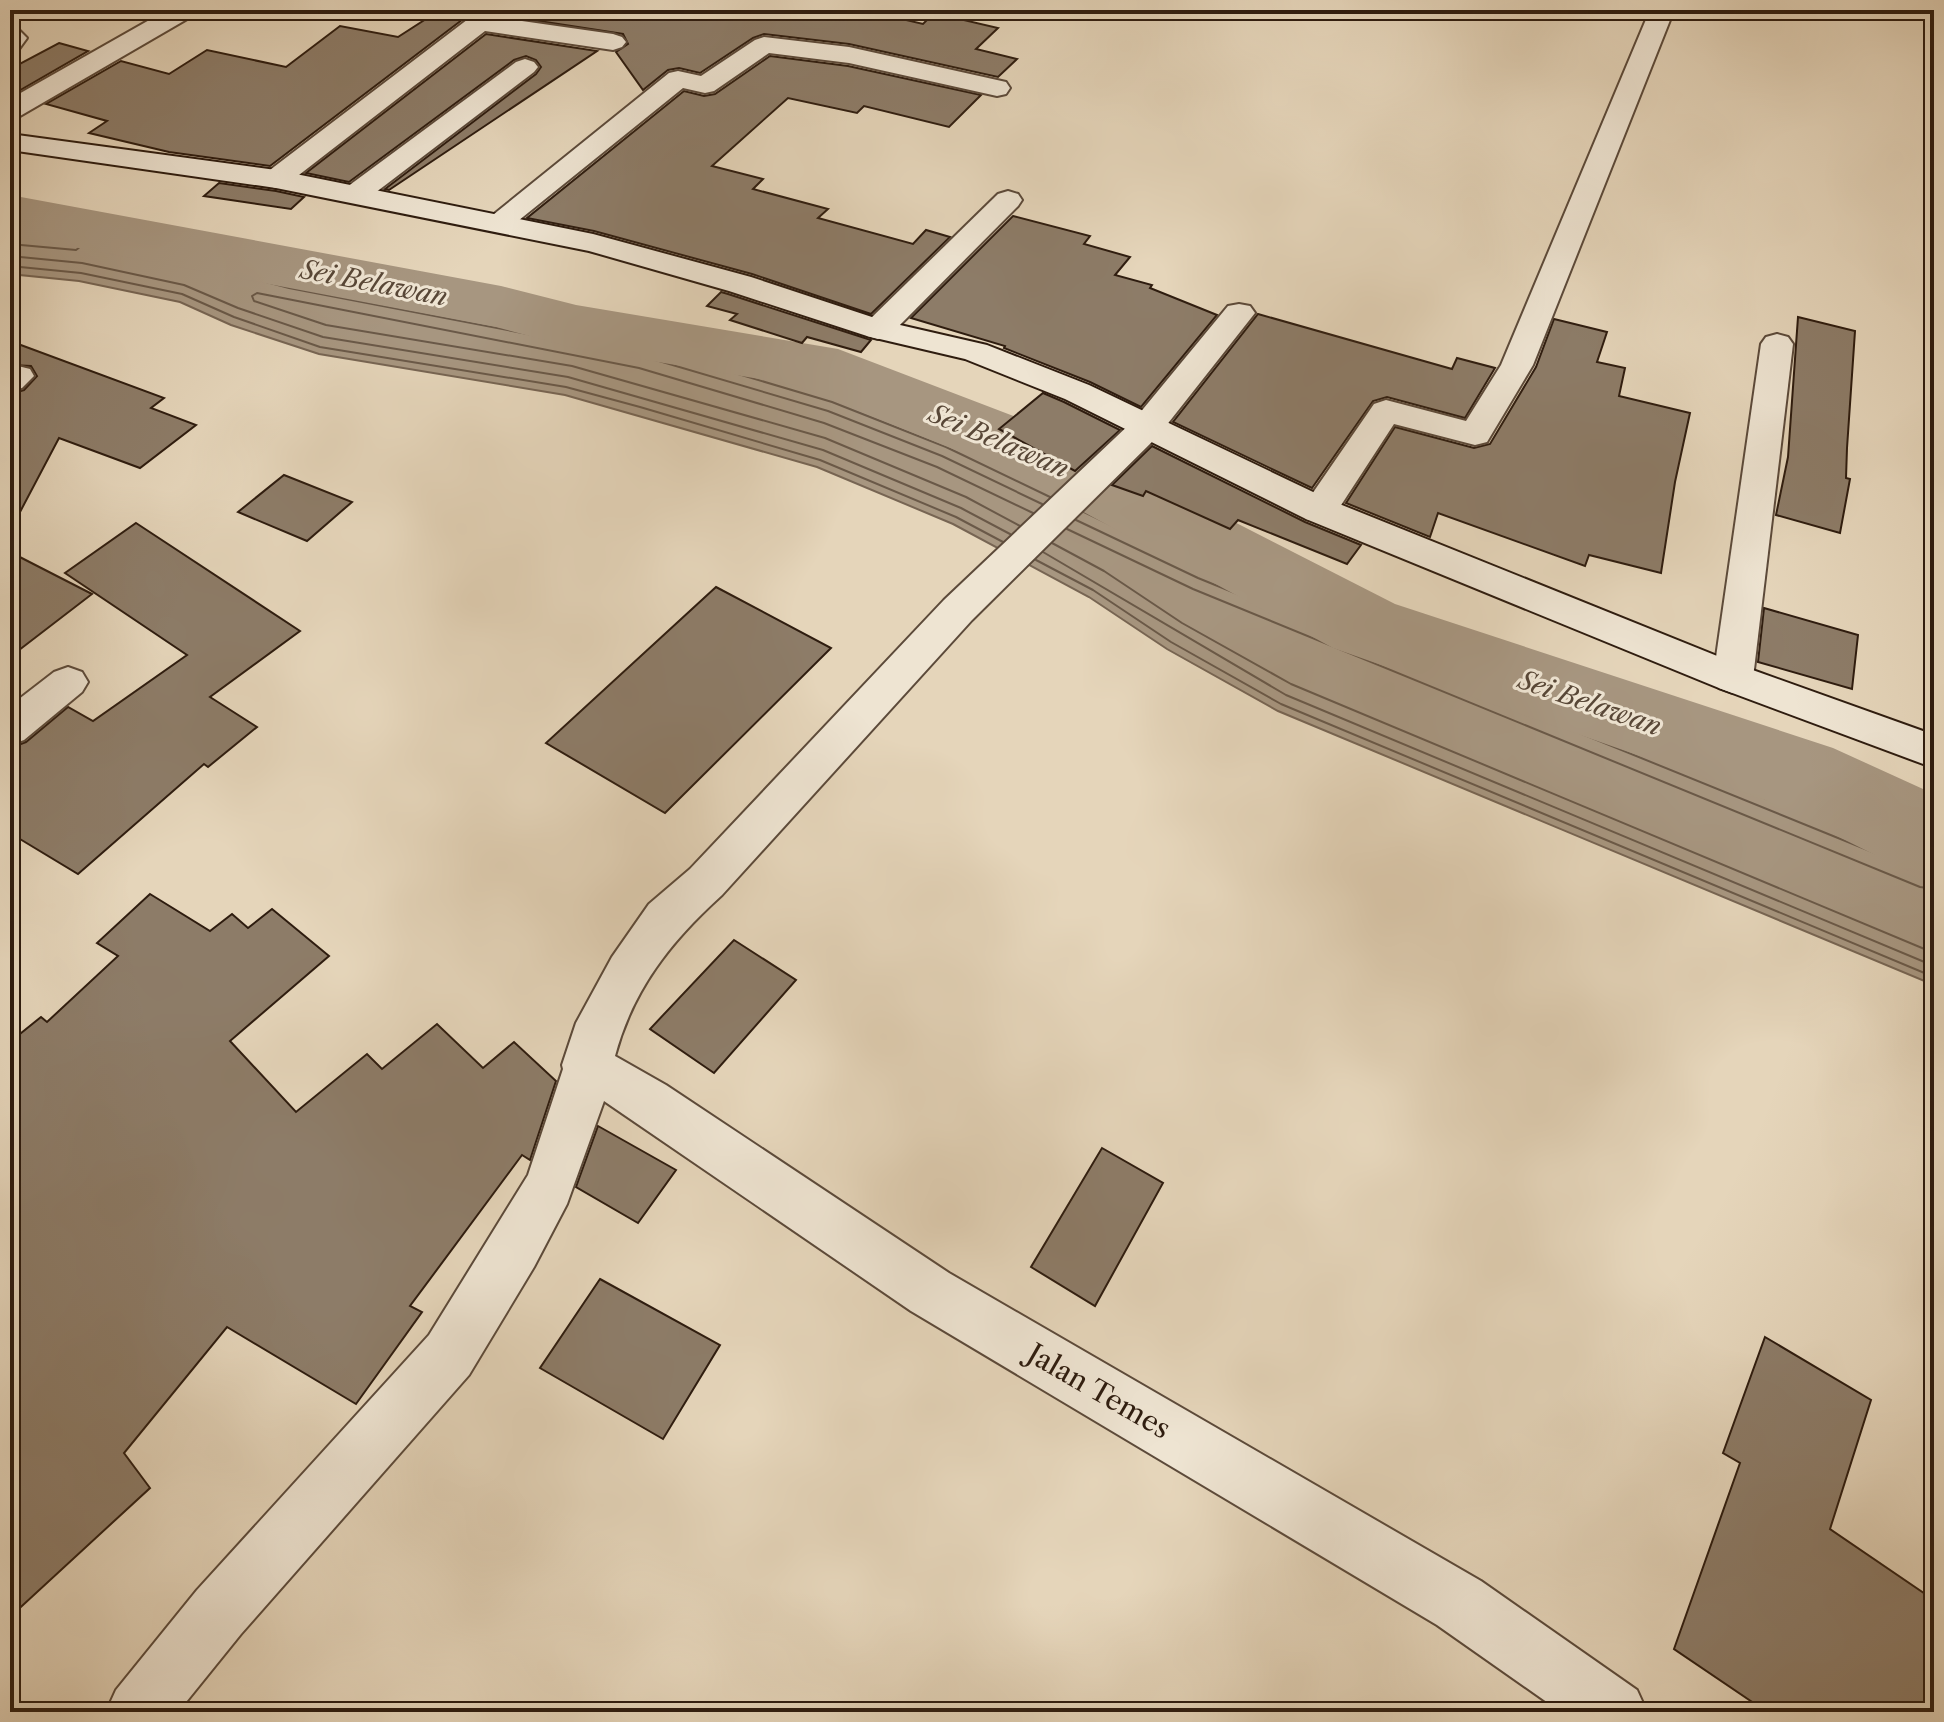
<svg xmlns="http://www.w3.org/2000/svg" width="1944" height="1722" viewBox="0 0 1944 1722" font-family="'Libre Caslon Text',serif">
  <rect width="100%" height="100%" fill="#e5d5ba"/>
  <filter id="stains"><feTurbulence type="fractalNoise" baseFrequency=".0025" numOctaves="4"/><feColorMatrix values="0 0 0 0 .2 0 0 0 0 .09 0 0 0 0 .02 0 0 0 .5 -.17"/></filter>
  <radialGradient id="worn" r=".72"><stop offset=".6" stop-color="#630" stop-opacity="0"/><stop offset="1" stop-color="#630" stop-opacity=".3"/></radialGradient>
  <path fill="#a79680" stroke="#776553" stroke-width="2" d="M10,196L292,271L646,339L834,394L950,440L1205,562L1934,860V985L1278,711L1167,649L1089,597L953,524L817,467L565,395L319,354L231,325L180,302L79,281L10,274Z"/>
  <g fill="none" stroke-linecap="round" stroke-linejoin="round">
    <g stroke="#6a5948" stroke-width="2">
      <path d="M10,204L291,278L644,346L832,402L946,447L1050,497"/>
      <path d="M10,214L289,288L642,356L828,411L942,456L1042,504"/>
      <path d="M10,226L77,243L80,247L76,250L10,244"/>
      <path d="M10,256L82,263L184,285L238,308L323,337L568,377L823,450L961,508L1010,534"/>
      <path d="M10,266L81,273L182,294L234,317L320,347L566,387L640,407L820,460L956,517L1003,542"/>
      <path d="M1084,512L1202,569L1934,867"/>
      <path d="M1076,520L1198,578L1934,877"/>
      <path d="M1020,526L966,497L825,438L572,366L326,325L254,301L252,296L257,293L639,368L824,423L937,467L1033,513"/>
      <path d="M1067,529L1193,589L1920,887L1934,889"/>
      <path d="M1052,543L1104,571L1182,623L1291,684L1934,953"/>
      <path d="M1043,552L1286,695L1934,966"/>
      <path d="M1036,560L1093,590L1171,642L1281,704L1934,977"/>
    </g>
    <path fill="#a79680" fill-rule="evenodd" d="M10,195L501,286L576,305L838,349L1068,437L1395,604L1833,748L1934,794V879L1899,867L1765,800L1333,648L1012,473L795,385L574,348L496,327L10,235Z"/>
  </g>
  <g fill="#8d7c68" stroke="#2e1c0f" stroke-width="2">
    <path d="M440,10H475L270,166L169,152L89,133L107,121L46,104L121,61L169,74L207,50L286,67L340,26L398,37Z"/>
    <path d="M511,10H737L764,16L772,10H807L836,17L844,10H863L923,24L934,13L998,28L976,49L1017,59L998,77L849,44L764,34L753,38L700,73L679,68L668,70L643,90L616,52L628,44L623,34L507,16Z"/>
    <path d="M486,34L597,51L389,190L385,189L536,74L541,67L536,60L526,56L514,60L349,182L306,173Z"/>
    <path d="M59,43L88,51L10,96V69Z"/>
    <path d="M770,56L848,66L981,95L949,127L864,106L857,113L788,98L712,166L763,179L753,189L828,209L818,218L913,244L926,230L950,237L871,314L752,274L594,231L527,218L684,91L704,96L715,94Z"/>
    <path d="M219,183L276,191L304,197L291,209L204,196Z"/>
    <path d="M1013,216L1090,236L1084,244L1130,257L1115,275L1152,285L1150,288L1217,315L1141,407L1090,382L1004,348L1005,346L911,318Z"/>
    <path d="M721,292L728,294L871,340L861,352L807,337L802,343L730,320L737,314L707,306Z"/>
    <path d="M1258,314L1452,369L1457,358L1495,368L1465,418L1387,397L1373,401L1312,488L1173,422Z"/>
    <path d="M1798,317L1855,331L1847,448L1846,478L1850,479L1840,533L1776,515L1788,457Z"/>
    <path d="M1554,319L1607,332L1597,362L1625,368L1619,396L1690,413L1675,482L1661,573L1589,555L1585,566L1438,513L1430,537L1346,503L1395,427L1474,448L1490,444L1536,367Z"/>
    <path d="M10,341L164,398L151,408L196,425L140,468L59,438L10,531V394L24,390L37,376L31,366L10,365Z"/>
    <path d="M1043,393L1064,402L1120,430L1075,471L999,429Z"/>
    <path d="M1152,446L1305,522L1361,545L1347,564L1238,520L1230,529L1146,491L1143,496L1112,485Z"/>
    <path d="M284,475L352,502L307,541L238,512Z"/>
    <path d="M136,523L300,631L210,697L257,727L208,767L204,764L78,874L10,833V748L26,742L68,707L93,721L187,655L65,573Z"/>
    <path d="M10,552L92,594L10,657Z"/>
    <path d="M716,587L831,648L665,813L546,743Z"/>
    <path d="M1764,608L1858,635L1852,689L1758,662Z"/>
    <path d="M150,894L210,931L232,914L248,928L272,909L329,956L230,1041L296,1112L367,1054L382,1069L437,1024L483,1068L514,1042L556,1081L530,1160L522,1155L410,1306L422,1312L356,1404L227,1327L124,1453L150,1488L10,1617V1042L41,1017L47,1022L118,956L97,943Z"/>
    <path d="M734,940L796,980L714,1073L650,1029Z"/>
    <path d="M598,1126L676,1170L638,1223L576,1187Z"/>
    <path d="M1102,1148L1163,1183L1095,1306L1031,1267Z"/>
    <path d="M600,1279L720,1345L663,1439L540,1368Z"/>
    <path d="M1765,1337L1871,1400L1830,1529L1934,1600V1712H1767L1674,1649L1740,1463L1723,1453Z"/>
  </g>
  <g fill="none" stroke-linecap="round" stroke-linejoin="round">
    <g stroke="#5c4a3a" stroke-width="4">
      <g id="street">
        <path d="M167,10H197L194,15L20,116L10,118V99Z"/>
        <path d="M480,10H508L501,18L613,34L622,37L626,42L622,47L613,50L485,31L286,185L276,188L266,185L262,179L266,173Z"/>
        <path d="M1650,10H1674L1533,365L1487,442L1475,445L1394,424L1332,519L1319,522L1306,519L1301,510L1374,404L1386,400L1466,421L1501,365Z"/>
        <path d="M10,27L19,30L27,38L19,49L10,52Z"/>
        <path d="M764,37L849,47L1006,82L1010,88L1006,94L997,96L849,63L769,53L714,91L705,93L683,88L508,229L498,232L488,229L483,223L669,73L678,71L701,76L755,40Z"/>
        <path d="M525,59L534,62L538,67L534,72L367,199L357,202L347,199L343,193L347,187L516,62Z"/>
        <path d="M1008,191L1018,194L1022,200L1018,206L889,336L878,339L867,336L862,329L867,322L998,194Z"/>
        <path d="M1239,304L1250,306L1255,313L1158,436L972,620L722,895C671,941 633,989 615,1056L666,1085L949,1273L1481,1581L1637,1690L1647,1712H1561L1437,1625L911,1311L604,1101L567,1204L534,1267L469,1375L241,1634L178,1712H106L116,1690L197,1590L429,1335L528,1175L563,1069L562,1065L576,1023L612,957L649,904L690,869L944,600L1134,420L1228,306Z"/>
        <path d="M1777,334L1788,337L1793,344L1753,678L1747,688L1733,693L1719,688L1713,678L1761,344L1766,337Z"/>
        <path d="M18,366L30,369L34,376L22,388L10,391V368Z"/>
        <path d="M68,667L82,672L88,682L82,692L24,740L10,745V706L54,672Z"/>
      </g>
    </g>
    <g stroke="#2e1c0f" stroke-width="4">
      <path id="secondary" d="M10,134L276,170L593,234L751,277L887,322L987,345L1089,385L1332,501L1747,668L1934,735V768L1719,688L1306,519L1065,399L965,359L867,336L729,291L589,251L276,188L10,150Z"/>
    </g>
    <use href="#street" fill="#eee4d2" fill-rule="evenodd"/>
    <use href="#secondary" fill="#eee4d2" fill-rule="evenodd"/>
  </g>
  <g text-anchor="middle" dominant-baseline="central" stroke-width="6" stroke-linejoin="round" paint-order="stroke">
    <g font-size="26" font-style="italic" fill="#584737" stroke="#eee4d2">
      <text transform="translate(374 283) rotate(11)">Sei Belawan</text>
      <text transform="translate(999 441) rotate(23)">Sei Belawan</text>
      <text transform="translate(1590 703) rotate(19)">Sei Belawan</text>
    </g>
    <g font-size="28" fill="#2e1c0f" stroke="#eee4d2">
      <text transform="translate(1099 1391) rotate(30)">Jalan Temes</text>
    </g>
  </g>
  <rect width="1944" height="1722" fill="none" stroke="#e5d5ba" stroke-width="40"/>
  <rect x="12" y="12" width="1920" height="1698" fill="none" stroke="#2e1c0f" stroke-width="4"/>
  <rect x="20" y="20" width="1904" height="1682" fill="none" stroke="#2e1c0f" stroke-width="2"/>
  <rect width="100%" height="100%" filter="url(#stains)"/>
  <rect width="100%" height="100%" fill="url(#worn)"/>
</svg>
